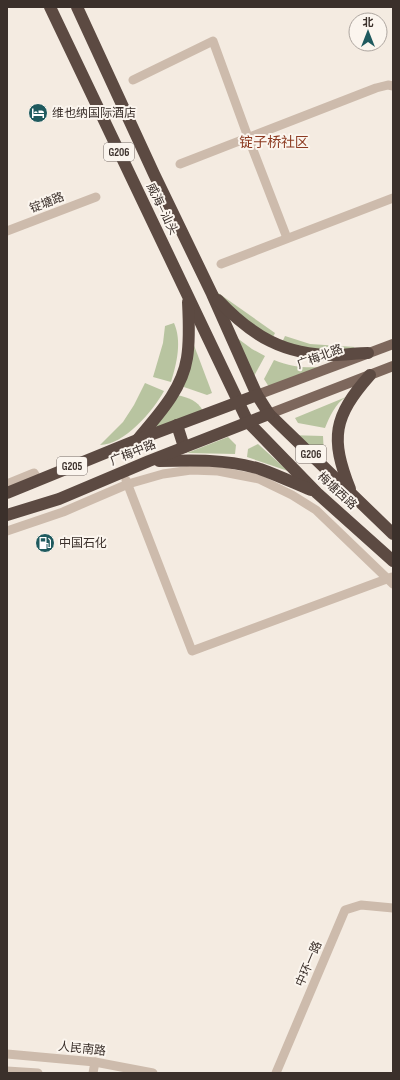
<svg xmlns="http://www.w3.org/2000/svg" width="400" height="1080" viewBox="0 0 400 1080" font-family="'Sofia Sans Condensed','Noto Sans SC',sans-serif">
  <rect width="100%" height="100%" fill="#f4ebe1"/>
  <g fill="#b8c4a0">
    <path d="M214,290L275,333L269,345Z"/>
    <path d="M174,323C182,341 177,363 171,382L153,377L163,343L165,326Z"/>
    <path d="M233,335L252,349L265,356L254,376Z"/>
    <path d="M285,336L310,344L355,347L348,351L279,349Z"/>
    <path d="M192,340L212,393L207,395L181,386Z"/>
    <path d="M274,360C292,367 303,368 322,367L269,387L264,379Z"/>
    <path d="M145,383L164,391C153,411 124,445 100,445L123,422L134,405Z"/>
    <path d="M177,395C189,398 197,400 203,411L149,432Z"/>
    <path d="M346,397C335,404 330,416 325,428L298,423L295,418Z"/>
    <path d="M287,435L323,436L324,456L326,468Z"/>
    <path d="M228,437L236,445L235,454L187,453Z"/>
    <path d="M258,444L288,471L247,457L248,449Z"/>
  </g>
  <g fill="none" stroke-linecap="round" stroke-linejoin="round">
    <g stroke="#cdbbac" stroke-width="9">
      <path d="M133,80L213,41L248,137L287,238"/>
      <path d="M180,164L376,88L388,85L393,86"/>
      <path d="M7,231L96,197"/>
      <path d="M221,264L393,198"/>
      <path d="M126,480L192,651L392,577"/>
      <path d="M7,484L34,473L38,480"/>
      <path d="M7,531L63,512L128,484L163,474L191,470L218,471L259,479L292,495L316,510L393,584"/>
      <path d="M7,1054L95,1062L153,1073"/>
      <path d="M7,1071L38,1073"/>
      <path d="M93,1073L95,1062"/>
      <path d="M276,1073L345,910L361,905L393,908"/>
    </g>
    <g stroke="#7d675c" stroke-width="10">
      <path d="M257,395L393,344"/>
      <path d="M269,414L393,366"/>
    </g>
    <g stroke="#5c4a42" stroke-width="12">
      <path d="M50,7L248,422L317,493L393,561"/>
      <path d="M77,7L154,174L212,294L257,395L269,414L393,534"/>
      <path d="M218,300C252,336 284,355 334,355C345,355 357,353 368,353"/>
      <path d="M177,425L184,447"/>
      <path d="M138,439C158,415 182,390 187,358C190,340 189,321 188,302"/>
      <path d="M159,461C192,460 227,459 260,469C277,475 294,483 311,490"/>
      <path d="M350,489C330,438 333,417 370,375"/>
      <path d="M7,493L137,440L257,395"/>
      <path d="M7,515L59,499L149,461L269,414"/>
    </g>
  </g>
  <defs>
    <g id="hotel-disc" transform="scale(1)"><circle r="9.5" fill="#1f5a5e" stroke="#fbf5ee"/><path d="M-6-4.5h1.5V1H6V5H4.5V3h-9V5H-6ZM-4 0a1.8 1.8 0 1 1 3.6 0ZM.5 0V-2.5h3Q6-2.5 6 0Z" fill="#fff"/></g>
    <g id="fuel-disc" transform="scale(1)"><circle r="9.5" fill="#1f5a5e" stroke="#fbf5ee"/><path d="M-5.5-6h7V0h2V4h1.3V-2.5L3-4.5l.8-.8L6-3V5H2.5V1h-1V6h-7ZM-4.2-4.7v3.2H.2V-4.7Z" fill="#fff"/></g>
  </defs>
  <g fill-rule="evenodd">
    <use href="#hotel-disc" x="38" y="113"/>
    <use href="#fuel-disc" x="45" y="543"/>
  </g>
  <g text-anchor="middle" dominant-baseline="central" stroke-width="4" stroke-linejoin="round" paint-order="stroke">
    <g fill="#fbf5ee" stroke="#756b66" stroke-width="1">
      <rect x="104" y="143" width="30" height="18" rx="3"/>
      <rect x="296" y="445" width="30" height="18" rx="3"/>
      <rect x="57" y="457" width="30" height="18" rx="3"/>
    </g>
    <g font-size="11" font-weight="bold" fill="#3b302b">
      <text x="119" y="152">G206</text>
      <text x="311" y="454">G206</text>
      <text x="72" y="466">G205</text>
    </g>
    <g font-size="12" fill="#3b302b" stroke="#fbf5ee" text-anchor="start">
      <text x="52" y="113">维也纳国际酒店</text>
      <text x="59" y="543">中国石化</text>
    </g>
    <g font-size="12" fill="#3b302b" stroke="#fbf5ee">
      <text transform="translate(47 203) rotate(-21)">锭塘路</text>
      <text transform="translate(162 209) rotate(64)">威海—汕头</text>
      <text transform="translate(320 357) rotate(-21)">广梅北路</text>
      <text transform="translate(133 453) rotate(-22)">广梅中路</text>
      <text transform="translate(337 491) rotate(43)">梅塘西路</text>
      <text transform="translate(309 964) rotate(-67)">中环一路</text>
      <text transform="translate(82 1049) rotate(6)">人民南路</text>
    </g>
    <g font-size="14" fill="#8c3b22" stroke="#fbf5ee">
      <text x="274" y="142">锭子桥社区</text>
    </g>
  </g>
  <rect width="400" height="1080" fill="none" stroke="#3b302b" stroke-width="16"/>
  <g transform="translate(368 32)"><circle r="19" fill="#fbf5ee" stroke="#aea6a0"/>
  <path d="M0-3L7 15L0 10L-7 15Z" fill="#1f5a5e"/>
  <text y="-6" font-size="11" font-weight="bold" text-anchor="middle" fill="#3b302b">北</text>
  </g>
</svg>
